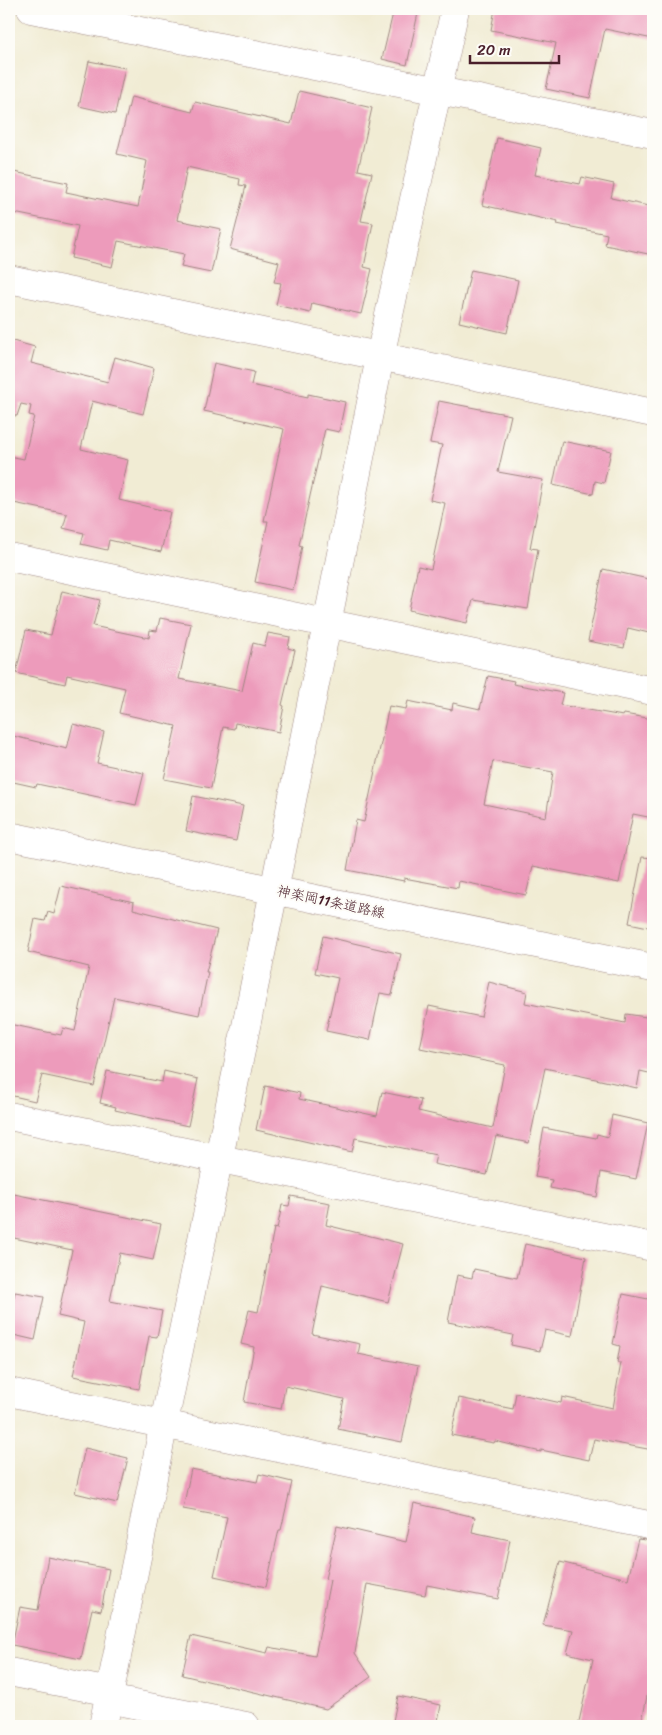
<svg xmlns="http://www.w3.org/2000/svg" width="662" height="1735" viewBox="0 0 662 1735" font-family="Sriracha,'Klee One',sans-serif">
  <rect width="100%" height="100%" fill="#fdfcf7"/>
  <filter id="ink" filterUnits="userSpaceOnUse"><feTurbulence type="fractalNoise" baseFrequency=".02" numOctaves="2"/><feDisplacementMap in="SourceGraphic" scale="10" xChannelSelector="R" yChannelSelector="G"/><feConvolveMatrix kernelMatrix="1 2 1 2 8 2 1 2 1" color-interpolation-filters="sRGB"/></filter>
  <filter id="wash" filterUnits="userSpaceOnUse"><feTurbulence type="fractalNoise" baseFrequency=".0096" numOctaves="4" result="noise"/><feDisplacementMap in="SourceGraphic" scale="20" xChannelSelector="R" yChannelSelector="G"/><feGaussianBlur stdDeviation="1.12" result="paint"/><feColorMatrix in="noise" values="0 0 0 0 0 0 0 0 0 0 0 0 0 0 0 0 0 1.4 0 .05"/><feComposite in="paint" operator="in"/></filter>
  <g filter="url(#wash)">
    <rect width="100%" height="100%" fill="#f1ecd4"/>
    <g id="blocks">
      <g fill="#ed9bbb" fill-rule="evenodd">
        <path d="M394,9L418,13L407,65L382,59Z"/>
        <path d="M495,9H653V39L605,29L590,98L546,89L556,43L491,30Z"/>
        <path d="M89,61L125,68L115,114L79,106Z"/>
        <path d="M299,91L372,108L358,170L372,173L361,221L373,223L364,267L372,269L361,314L312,303L310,313L276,305L281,283L274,282L279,262L230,249L246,186L239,185L240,179L187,167L177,220L221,229L211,273L181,267L184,254L118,241L112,267L71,258L78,226L9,212V171L68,183L66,192L138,207L147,161L117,154L131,97L192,112L195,102L291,124Z"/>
        <path d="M497,138L541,148L535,175L580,184L582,177L614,184L611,198L653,207V255L605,245L607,234L557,224L558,222L482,205Z"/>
        <path d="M471,270L518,280L507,333L459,322Z"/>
        <path d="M9,340L35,347L31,363L108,382L115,357L154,368L143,414L92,401L81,449L128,460L119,500L170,512L161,552L109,540L107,550L81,544L84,533L63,528L67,514L9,502V456L24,459L34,416L29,415L31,406L21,404L17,416L9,415Z"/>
        <path d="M214,363L254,372L251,385L308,397V394L345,402L339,432L325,429L299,545L302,546L293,590L255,582L268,521H264L284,429L204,411Z"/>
        <path d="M439,401L511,415L498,472L543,480L530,548L538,549L528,609L473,600L467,623L409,610L418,566L431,569L445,503L430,500L442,445L430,443Z"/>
        <path d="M562,441L611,451L604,483L595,481L593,494L553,485Z"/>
        <path d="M603,569L653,580V634L628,628L624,648L588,641Z"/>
        <path d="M62,591L100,600L93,626L149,638L150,630L157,631L160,618L191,624L179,679L242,691L253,643L265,646L268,633L290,637L288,648L295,650L282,705L284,706L279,732L235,723L234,729L223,727L211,788L164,779L176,726L119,713L125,688L67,675L65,684L16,673L26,630L51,635Z"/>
        <path d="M488,676L514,681L513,684L563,693L560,705L623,716L624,714L653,719V818L633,814L619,883L533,866L526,895L459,881L458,888L404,878V881L347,870L356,820L364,822L389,706L406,709L408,701L452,710L453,703L480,709ZM493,761L553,772L546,817L484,804Z"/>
        <path d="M73,724L104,732L97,763L144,773L136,805L37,784L36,787L9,781V735L67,749Z"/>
        <path d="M193,796L243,806L236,841L186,831Z"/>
        <path d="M642,857L653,858V928L629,923Z"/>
        <path d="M61,886L134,902L133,909L217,930L206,972H208L199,1015L114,997L94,1086L42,1075L35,1101L9,1095V1024L61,1035L63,1028L75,1031L89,967L28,952L35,919L45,921L48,912L54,914Z"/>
        <path d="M323,936L401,954L392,995L380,993L370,1040L326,1031L338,978L315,973Z"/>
        <path d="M489,982L527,992L525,1003L625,1023L626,1014L653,1018V1074L640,1071L637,1088L545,1068L529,1143L496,1136L487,1175L434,1164L436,1155L355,1138L352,1152L256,1130L265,1086L300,1093L299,1099L377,1116L382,1092L421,1100L418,1111L493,1128L505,1065L420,1048L429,1006L481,1017Z"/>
        <path d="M107,1071L162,1082L164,1071L198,1079L188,1126L115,1110L116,1107L100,1103Z"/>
        <path d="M612,1115L648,1123L636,1179L601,1172L597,1197L550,1188L552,1180L535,1177L544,1128L596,1138L597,1134L608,1137Z"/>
        <path d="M9,1193L161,1224L153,1260L120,1253L110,1301L162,1311L157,1337L149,1336L139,1389L73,1376L84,1322L58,1316L72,1250L9,1237Z"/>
        <path d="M291,1196L330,1203L326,1225L403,1244L388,1302L322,1286L312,1334L360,1344L358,1354L418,1366L402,1442L338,1429L344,1399L285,1386L281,1409L244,1402L254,1347L241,1344L249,1310L258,1312L274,1228L277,1229L282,1205L289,1206Z"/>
        <path d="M525,1244L586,1257L572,1336L545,1330L540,1351L511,1345L513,1335L448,1322L457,1275L472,1278L474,1269L517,1278Z"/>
        <path d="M15,1292L44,1297L35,1340L9,1334V1304L12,1305Z"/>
        <path d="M623,1294L653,1300V1450L594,1439L589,1460L541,1450V1452L495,1441L494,1443L451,1435L459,1398L513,1409L516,1393L561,1403L562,1397L613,1408L621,1363H617L620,1346L613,1344Z"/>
        <path d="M85,1448L128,1458L117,1503L75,1493Z"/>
        <path d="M191,1469L257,1482L259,1474L292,1482L281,1530H279L266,1587L214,1576L227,1517L183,1509Z"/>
        <path d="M414,1503L475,1517L472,1532L510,1540L498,1599L427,1585L425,1595L367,1584L355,1653L371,1677L326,1709L182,1675L191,1636L267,1653L269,1647L315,1656L330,1580L325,1579L337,1526L406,1542Z"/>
        <path d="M638,1539L653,1541V1666L641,1726H578L593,1659L567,1653L573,1630L543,1625L560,1562L628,1579Z"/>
        <path d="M48,1557L109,1569L101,1611L92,1609L81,1659L12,1645L20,1607L38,1610Z"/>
        <path d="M398,1696L441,1705L437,1726H392Z"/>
      </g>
    </g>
  </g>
  <g filter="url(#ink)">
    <use href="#blocks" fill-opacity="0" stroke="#9e8680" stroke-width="1"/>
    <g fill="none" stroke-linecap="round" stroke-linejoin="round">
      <g stroke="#9e8680" stroke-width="29">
        <g id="street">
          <path d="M31,9L653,134"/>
          <path d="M9,279L653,413"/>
          <path d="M9,557L653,691"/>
          <path d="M9,836L653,968"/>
          <path d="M9,1116L653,1247"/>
          <path d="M9,1392L653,1526"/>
          <path d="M9,1672L110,1692"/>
          <path d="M108,1699L246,1726"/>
          <path d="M103,1726L164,1423L274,891L380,357L455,9"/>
        </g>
      </g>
      <use href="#street" stroke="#fff" stroke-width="28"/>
    </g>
  </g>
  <g text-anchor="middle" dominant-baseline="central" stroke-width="4" stroke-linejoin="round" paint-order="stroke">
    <g font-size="14" fill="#4a1f2b" stroke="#fdfcf7">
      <text transform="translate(331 902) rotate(12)">神楽岡11条道路線</text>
    </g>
  </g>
  <rect width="662" height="1735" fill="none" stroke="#fdfcf7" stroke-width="30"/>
  <path d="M470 55v8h89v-8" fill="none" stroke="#4a1f2b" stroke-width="2.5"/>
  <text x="477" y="55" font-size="15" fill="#4a1f2b" stroke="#fdfcf7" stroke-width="4" paint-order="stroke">20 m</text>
</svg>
